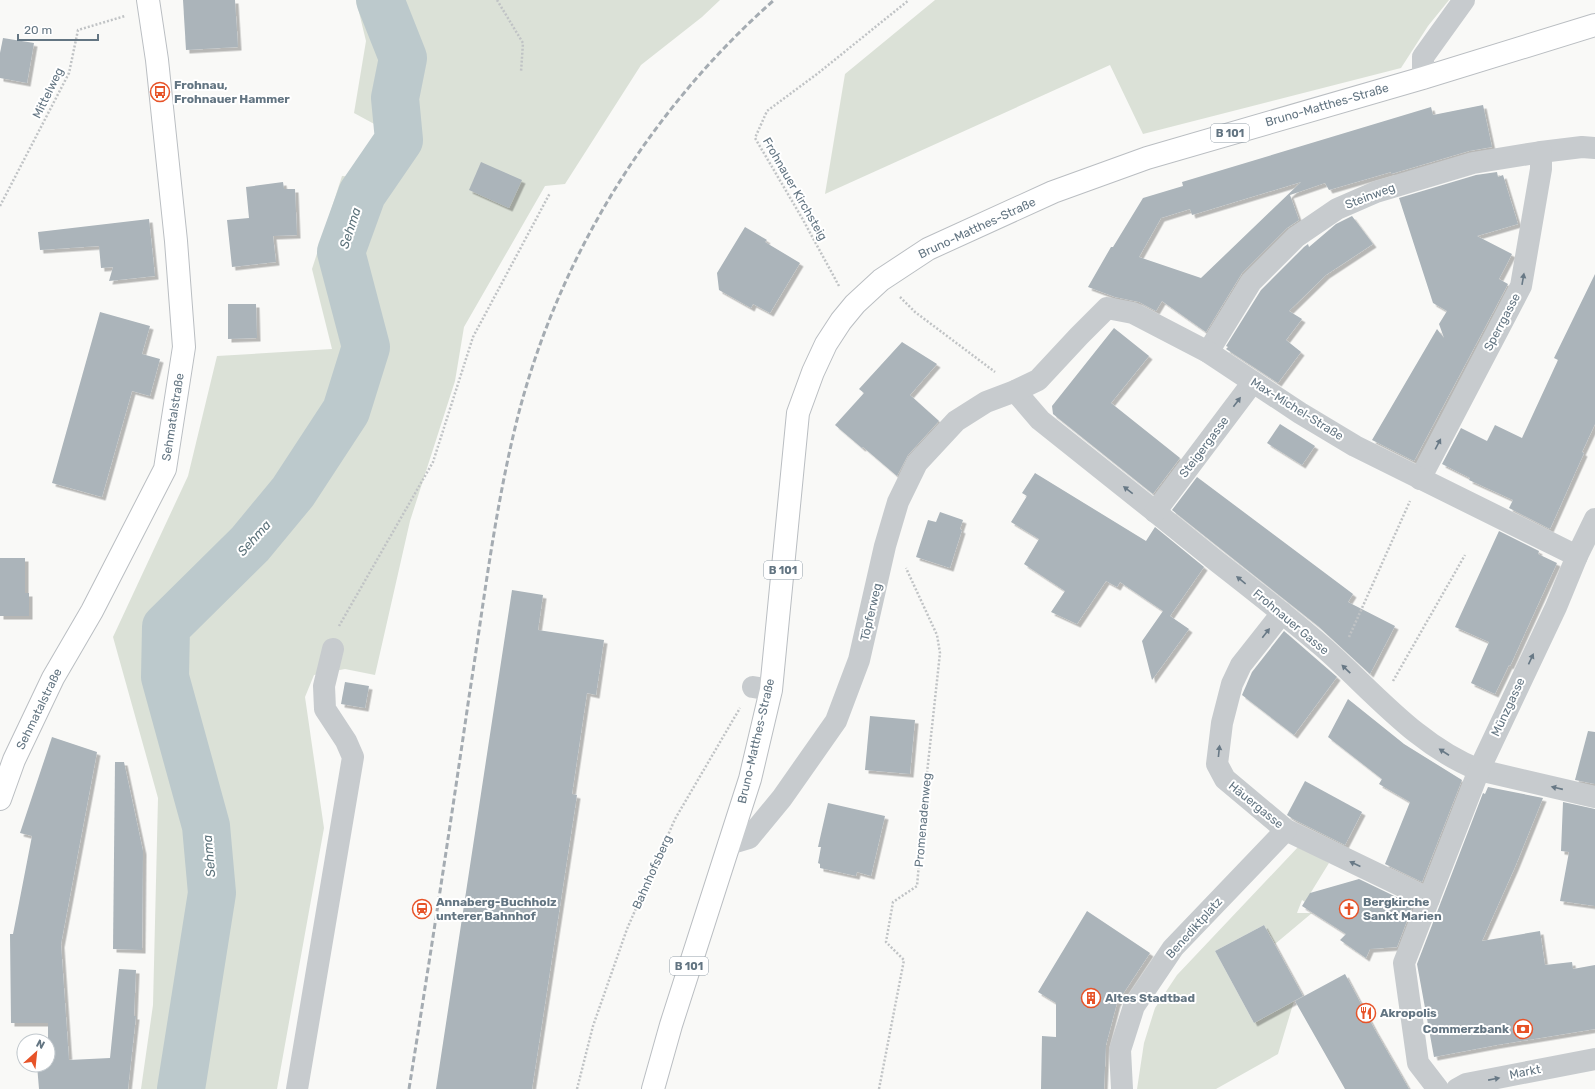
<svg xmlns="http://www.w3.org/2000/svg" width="1595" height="1089" viewBox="0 0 1595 1089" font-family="Rubik,sans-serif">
  <defs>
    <filter id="shadow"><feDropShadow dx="3.5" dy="3.5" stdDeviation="0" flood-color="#0004"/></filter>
  </defs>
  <rect width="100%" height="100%" fill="#f9f9f7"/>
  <g fill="#dbe1d7">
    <path d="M356,0H720L702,17L641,65L565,184L545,186L464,327L455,381L410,521L375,675L345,669L314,675L305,697L324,828L277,1089H141L153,1005L158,798L113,637L188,476L217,356L332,349L312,269L342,176L392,179L411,144L354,113L366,41Z"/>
    <path d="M935,0H1449L1428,26L1401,68L1143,134L1110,65L825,194L845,74Z"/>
    <path d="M1299,846L1329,863L1305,902L1302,900L1297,913H1312L1275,944L1264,925L1215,951L1254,1023L1294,1001L1278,1054L1216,1089H1137L1144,1043L1155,1008L1177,975Z"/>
  </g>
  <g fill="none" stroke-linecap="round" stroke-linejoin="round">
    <path stroke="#bcc9cc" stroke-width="48" d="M181,1089L212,893L206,826L165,677L166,627L250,544L293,492L346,411L366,347L341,252L362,194L399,140L395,98L403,58L380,0"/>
  </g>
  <g fill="#abb4ba" fill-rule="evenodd" filter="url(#shadow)">
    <path d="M183,0H235L238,47L186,50Z"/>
    <path d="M3,38L34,43L27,83L0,78V53Z"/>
    <path d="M1483,105L1492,147L1469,151L1391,174V172L1329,190L1325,183L1290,195L1299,220L1287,228L1242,273L1206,332L1162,301L1156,311L1139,302L1115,297L1088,287L1111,247H1113L1143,198L1183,186L1182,182L1431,107L1433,115ZM1301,182L1201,278L1139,257L1161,218L1190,209L1192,215Z"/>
    <path d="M481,162L522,180L509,208L469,190Z"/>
    <path d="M1497,172L1498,177L1503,175L1518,224L1477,236L1512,254L1499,279L1508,284L1414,461L1372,440L1437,329L1444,338L1439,324L1447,311L1433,303L1399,198L1476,175Z"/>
    <path d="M283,182L284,189H295L297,235L273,236L276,262L232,267L227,220L249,218L246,187Z"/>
    <path d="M1352,216L1373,244L1326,275L1289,311L1302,319L1286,340L1301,352L1278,383L1226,349L1228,347L1226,346L1261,290L1304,247L1308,244L1309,247L1336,224Z"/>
    <path d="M149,219L155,276L109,281L113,267L101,268L99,246L40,250L38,232Z"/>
    <path d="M745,227L767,240L765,242L800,263L770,313L753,304L751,308L719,290L717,273Z"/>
    <path d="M1595,274V424L1582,452L1584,453L1550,529L1509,508L1513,500L1469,480L1470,478L1442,464L1461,428L1487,441L1495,425L1522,438L1558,360L1554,358Z"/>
    <path d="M228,304H256L257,338L228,339Z"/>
    <path d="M100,312L150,326L142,354L160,359L150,396L132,391L102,497L52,483Z"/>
    <path d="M1114,328L1149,356L1111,403L1180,458L1153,494L1053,414L1052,406Z"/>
    <path d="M902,342L937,364L910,395L939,421L908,455L897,476L863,447L862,448L835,425L864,393L859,389Z"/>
    <path d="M1280,424L1315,446L1302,465L1267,443Z"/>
    <path d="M1035,473L1146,541L1155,527L1204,567L1170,616L1189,629L1152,680L1142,641L1163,611L1120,582L1117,587L1106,581L1077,624L1051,612L1065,591L1024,564L1039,539L1011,522L1027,496L1022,493Z"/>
    <path d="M1197,477L1353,594L1348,602L1395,626L1370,674L1318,626L1172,510Z"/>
    <path d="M940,512L963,520L960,529L962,530L950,568L916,557L928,520L936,522Z"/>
    <path d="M1499,531L1539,551L1538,554L1557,563L1510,666L1509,665L1495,694L1471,683L1489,642L1455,627Z"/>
    <path d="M0,558H25V593H29V616H0Z"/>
    <path d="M512,590L543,595L538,630L604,640L596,695L587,693L572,794L577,795L532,1089H436Z"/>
    <path d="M1284,631L1337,677L1294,735L1242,695L1252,672Z"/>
    <path d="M345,682L369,686L365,708L341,704Z"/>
    <path d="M1348,699L1404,744L1462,780L1422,882L1385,864L1410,802L1379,784L1382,779L1328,737Z"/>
    <path d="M870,716L915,720L910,774L865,770Z"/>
    <path d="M1588,731L1595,732V784L1575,780Z"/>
    <path d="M52,737L97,752L61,944L69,1060L110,1058L119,969L136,970L134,1016H136L128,1089H39L37,1065H48V1023H11L10,934H13L32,836L20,833Z"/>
    <path d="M115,762H124L143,851L142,950L113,949Z"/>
    <path d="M1305,781L1362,812L1345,845L1293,819L1287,815Z"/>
    <path d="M1488,787L1543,798L1515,867L1482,941L1540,931L1545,965L1572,962L1573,969L1595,965V1029L1497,1045L1434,1057L1417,964L1483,793L1485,794Z"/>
    <path d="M1563,802L1595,809V906L1560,901L1569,852L1561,851Z"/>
    <path d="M828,803L885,816L871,876L857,872L856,876L820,868V864L818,863L821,847H818Z"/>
    <path d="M1359,879L1413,905L1397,947L1370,949L1366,958L1340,940L1346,934L1302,906L1310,893Z"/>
    <path d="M1087,911L1150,953L1117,1003L1106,1045L1104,1089H1041L1042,1036L1056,1037V1003L1038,992Z"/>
    <path d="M1264,925L1303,996L1254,1023L1215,951Z"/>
    <path d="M1345,974L1375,1030L1409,1089H1345L1295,1001Z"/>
  </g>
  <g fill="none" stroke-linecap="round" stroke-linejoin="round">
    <g stroke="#babec2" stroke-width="24">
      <g id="major">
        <path d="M0,799L14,760L53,678L92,611L165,469L184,347L176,241L157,60L148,0"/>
        <path d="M653,1089L671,1025L750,779L771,690L798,413L813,372L826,344L841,321L855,304L881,280L928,249L1053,192L1147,158L1423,78L1595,25"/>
      </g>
    </g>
    <g stroke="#c0c3c5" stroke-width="2.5" stroke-dasharray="2 2" stroke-linecap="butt">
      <path d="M497,0L523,43L521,72"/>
      <path d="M0,206L69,73L78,30L125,16"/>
      <path d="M839,286L802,218L755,138L767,111L817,74L909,0"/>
      <path d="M900,297L915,312L995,372"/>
      <path d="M339,626L433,462L473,337L550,193"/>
      <path d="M1349,637L1410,501"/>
      <path d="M1393,681L1465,555"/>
      <path d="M577,1089L593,1026L627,929L675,819L740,708"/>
      <path d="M879,1089L904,960L886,942L893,902L917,886L927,773L940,653L937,635L906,568"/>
    </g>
    <g stroke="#c7cbce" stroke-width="22">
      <path d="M1423,78V57L1464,0"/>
      <path d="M1208,352L1251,282L1296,237L1337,209L1376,192L1473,163L1541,152L1582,147L1595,148"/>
      <path d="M1015,391L1040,420C1098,466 1157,513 1215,560C1251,588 1288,617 1323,647C1373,691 1416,745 1479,770L1595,797"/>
      <path d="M1420,479L1521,286L1541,169V152"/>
      <path d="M1155,512L1253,382"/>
      <path d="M1282,613L1241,665L1232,684L1222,723L1217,764L1225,779L1286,830L1429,899"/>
      <path d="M753,687L771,690"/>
      <path d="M729,844L749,838L782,798L836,721L859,660L885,546L898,502L917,463L956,421L986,402L1015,391L1038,380L1079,336L1107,308L1133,313L1208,352L1300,413L1355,446L1577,556"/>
      <path d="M297,1089L353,757L346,741L325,709L324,686L333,649"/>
      <path d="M1122,1089L1120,1050L1134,1006L1173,948L1286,830"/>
      <path d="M1438,1089L1418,1063L1404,963L1479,770L1556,607L1577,556L1595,519"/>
      <path d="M1457,1089L1466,1084L1595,1059"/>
    </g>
    <use href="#major" stroke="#fff" stroke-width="22"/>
    <path stroke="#a5acb2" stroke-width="3" stroke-dasharray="6 3" stroke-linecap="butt" d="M409,1089C430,958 450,828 469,697C484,602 495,505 519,412C561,253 651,109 774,0"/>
  </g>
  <defs><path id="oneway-solid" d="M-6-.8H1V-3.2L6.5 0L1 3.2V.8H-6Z"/></defs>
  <g fill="#687986">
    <use href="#oneway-solid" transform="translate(1523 279) rotate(-80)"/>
    <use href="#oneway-solid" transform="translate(1237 402) rotate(-53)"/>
    <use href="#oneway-solid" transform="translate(1438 444) rotate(-62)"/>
    <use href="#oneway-solid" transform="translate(1128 490) rotate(-142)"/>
    <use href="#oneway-solid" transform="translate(1241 580) rotate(-141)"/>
    <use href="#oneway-solid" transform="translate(1266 633) rotate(-52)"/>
    <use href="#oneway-solid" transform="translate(1531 659) rotate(-65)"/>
    <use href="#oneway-solid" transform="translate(1346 669) rotate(-136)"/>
    <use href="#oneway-solid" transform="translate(1219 751) rotate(-84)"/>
    <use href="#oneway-solid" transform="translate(1444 752) rotate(-147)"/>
    <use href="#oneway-solid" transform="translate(1557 788) rotate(-167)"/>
    <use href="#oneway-solid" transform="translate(1355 864) rotate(-155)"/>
    <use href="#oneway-solid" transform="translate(1494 1079) rotate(-11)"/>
  </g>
  <defs>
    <g id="bus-ring" transform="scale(1)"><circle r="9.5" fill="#fff" stroke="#e75328" stroke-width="1.5"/><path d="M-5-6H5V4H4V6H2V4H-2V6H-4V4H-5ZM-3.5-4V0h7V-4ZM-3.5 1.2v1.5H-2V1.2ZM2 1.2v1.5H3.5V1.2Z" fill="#e75328"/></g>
    <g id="station-ring" transform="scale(1)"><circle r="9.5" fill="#fff" stroke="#e75328" stroke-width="1.5"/><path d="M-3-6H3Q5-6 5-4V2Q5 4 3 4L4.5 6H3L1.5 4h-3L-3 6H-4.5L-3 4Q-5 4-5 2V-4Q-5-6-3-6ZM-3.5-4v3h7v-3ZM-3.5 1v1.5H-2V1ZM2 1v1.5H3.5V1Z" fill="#e75328"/></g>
    <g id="church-ring" transform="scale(1)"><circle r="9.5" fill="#fff" stroke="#e75328" stroke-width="1.5"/><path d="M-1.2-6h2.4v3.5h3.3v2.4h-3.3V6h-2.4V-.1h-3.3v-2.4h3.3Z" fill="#e75328"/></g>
    <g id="building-ring" transform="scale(1)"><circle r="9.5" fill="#fff" stroke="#e75328" stroke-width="1.5"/><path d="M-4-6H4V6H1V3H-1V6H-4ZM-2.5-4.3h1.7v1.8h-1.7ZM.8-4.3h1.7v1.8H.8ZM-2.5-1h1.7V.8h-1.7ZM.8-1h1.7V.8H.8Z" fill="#e75328"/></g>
    <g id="restaurant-ring" transform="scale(1)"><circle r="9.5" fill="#fff" stroke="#e75328" stroke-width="1.5"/><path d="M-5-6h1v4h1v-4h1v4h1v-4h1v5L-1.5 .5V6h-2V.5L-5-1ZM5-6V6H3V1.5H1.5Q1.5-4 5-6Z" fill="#e75328"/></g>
    <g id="bank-ring" transform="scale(1)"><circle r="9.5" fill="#fff" stroke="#e75328" stroke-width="1.5"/><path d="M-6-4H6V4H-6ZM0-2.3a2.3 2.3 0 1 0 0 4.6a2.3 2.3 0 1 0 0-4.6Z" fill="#e75328"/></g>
  </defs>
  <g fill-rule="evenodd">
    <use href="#bus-ring" x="160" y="92"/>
    <use href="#station-ring" x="422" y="909"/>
    <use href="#church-ring" x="1349" y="909"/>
    <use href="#building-ring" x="1091" y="998"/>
    <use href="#restaurant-ring" x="1366" y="1013"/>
    <use href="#bank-ring" x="1523" y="1029"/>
  </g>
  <g text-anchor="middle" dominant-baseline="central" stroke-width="4" stroke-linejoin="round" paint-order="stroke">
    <g fill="#fff" stroke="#929ea8" stroke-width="1">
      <rect x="1211" y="124" width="38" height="18" rx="3"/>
      <rect x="764" y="561" width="38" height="18" rx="3"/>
      <rect x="670" y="957" width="38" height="18" rx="3"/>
    </g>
    <g font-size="11" font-weight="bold" fill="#637582">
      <text x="1230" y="133">B 101</text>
      <text x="783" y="570">B 101</text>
      <text x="689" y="966">B 101</text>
    </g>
    <g font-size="12" font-weight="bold" fill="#637582" stroke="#fff" text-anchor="start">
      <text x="174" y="85">Frohnau,<tspan x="174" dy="14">Frohnauer Hammer</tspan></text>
      <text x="436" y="902">Annaberg-Buchholz<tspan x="436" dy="14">unterer Bahnhof</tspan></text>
      <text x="1363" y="902">Bergkirche<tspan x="1363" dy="14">Sankt Marien</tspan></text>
      <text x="1105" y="998">Altes Stadtbad</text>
      <text x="1380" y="1013">Akropolis</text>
      <text x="1509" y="1029" text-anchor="end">Commerzbank</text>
    </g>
    <g font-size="12" fill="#637582" stroke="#fff">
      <text transform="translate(48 93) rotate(-64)">Mittelweg</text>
      <text transform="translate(1327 105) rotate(-16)">Bruno-Matthes-Straße</text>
      <text transform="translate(795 189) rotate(60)">Frohnauer Kirchsteig</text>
      <text transform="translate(1370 196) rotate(-21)">Steinweg</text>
      <text transform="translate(977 228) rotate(-25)">Bruno-Matthes-Straße</text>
      <text transform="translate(1502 322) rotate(-62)">Sperrgasse</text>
      <text transform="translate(1297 409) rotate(32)">Max-Michel-Straße</text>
      <text transform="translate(173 417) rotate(-81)">Sehmatalstraße</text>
      <text transform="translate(1204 447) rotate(-53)">Steigergasse</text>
      <text transform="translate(871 612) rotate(-77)">Töpferweg</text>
      <text transform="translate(1291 622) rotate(40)">Frohnauer Gasse</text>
      <text transform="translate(1508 707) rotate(-65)">Münzgasse</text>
      <text transform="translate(39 709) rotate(-64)">Sehmatalstraße</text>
      <text transform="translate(756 741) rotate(-77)">Bruno-Matthes-Straße</text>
      <text transform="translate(1256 805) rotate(39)">Häuergasse</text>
      <text transform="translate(923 820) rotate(-85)">Promenadenweg</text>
      <text transform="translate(652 872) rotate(-66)">Bahnhofsberg</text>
      <text transform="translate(1194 928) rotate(-48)">Benediktplatz</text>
      <text transform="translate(1525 1072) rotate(-11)">Markt</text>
    </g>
    <g font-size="13" font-style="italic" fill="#5e747c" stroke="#fff">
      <text transform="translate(350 228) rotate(-72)">Sehma</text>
      <text transform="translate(254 538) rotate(-48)">Sehma</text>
      <text transform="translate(209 856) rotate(-95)">Sehma</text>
    </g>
  </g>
  <g transform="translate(36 1053) rotate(27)"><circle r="19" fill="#ffffff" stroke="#c1c8cd"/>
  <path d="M0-3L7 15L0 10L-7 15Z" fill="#e75328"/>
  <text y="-6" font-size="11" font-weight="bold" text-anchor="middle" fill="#637582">N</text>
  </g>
  <path d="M18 34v6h80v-6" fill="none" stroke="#637582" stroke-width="2"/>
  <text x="24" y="34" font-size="12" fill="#637582" stroke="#ffffff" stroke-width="3" paint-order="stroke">20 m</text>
</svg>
